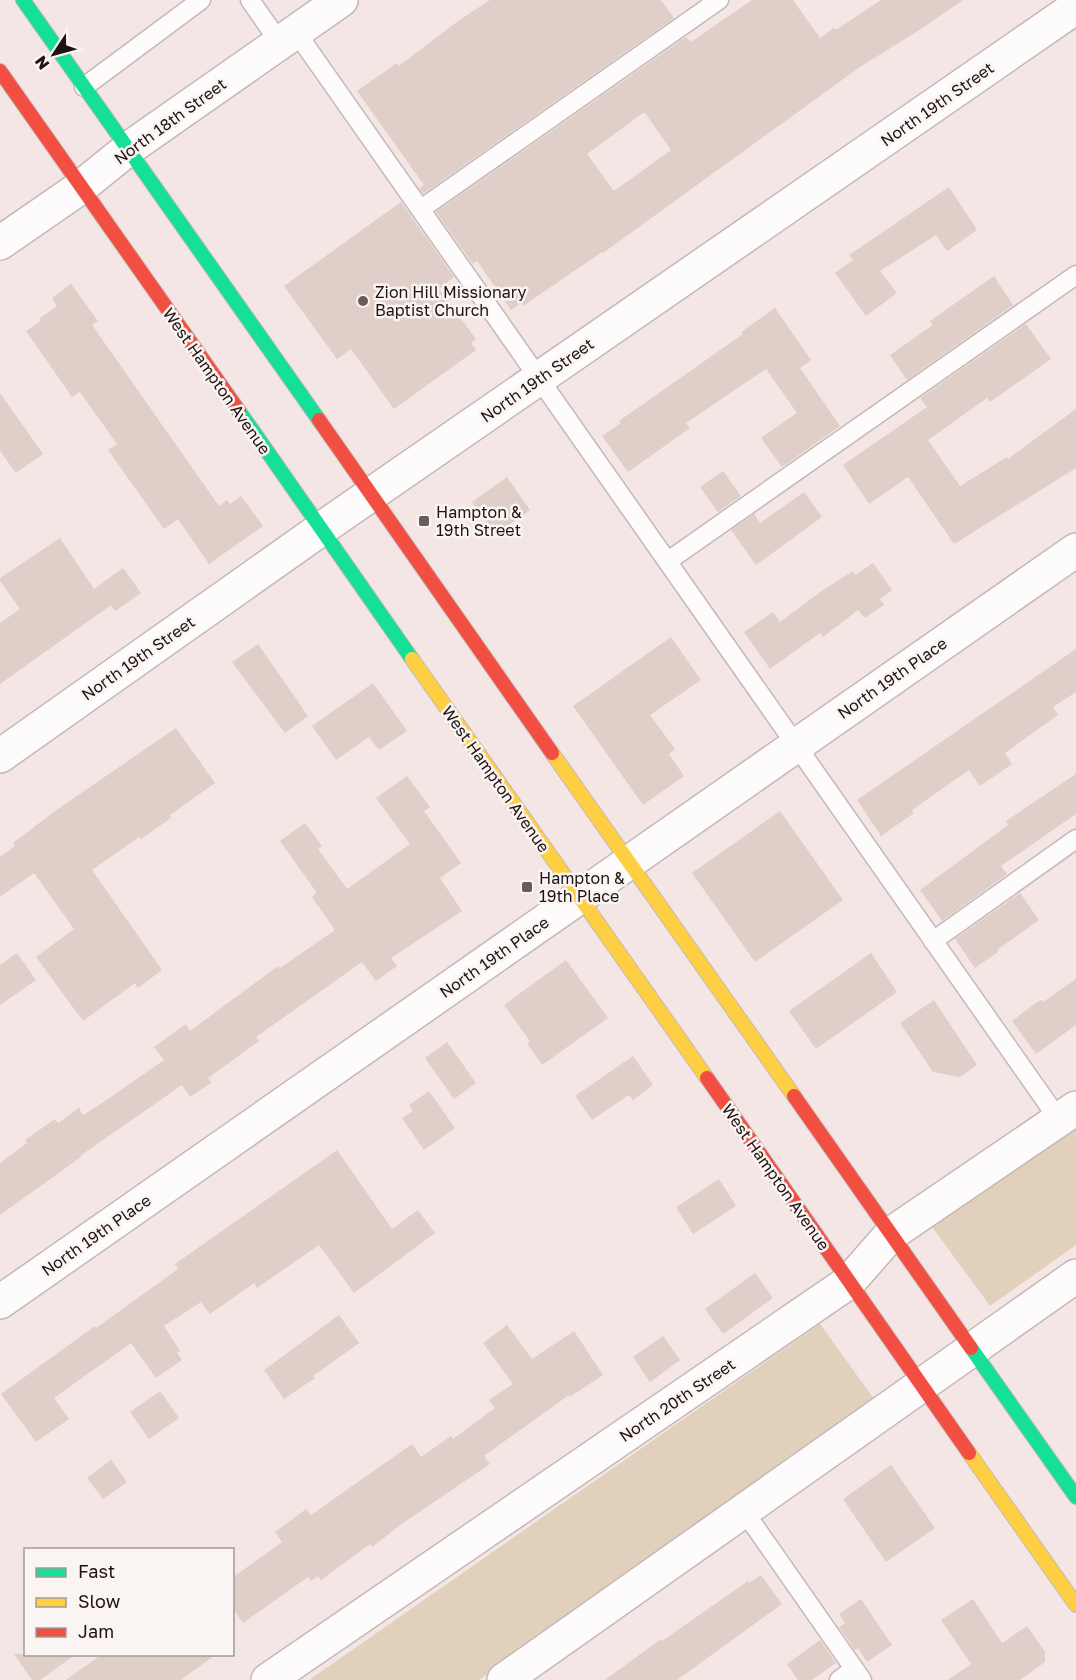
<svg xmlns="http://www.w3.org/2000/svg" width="1076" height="1680" viewBox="0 0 1076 1680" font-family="'Golos Text',sans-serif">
  <rect width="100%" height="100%" fill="#f4e6e4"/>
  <g fill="#e1d1bc">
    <path d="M1076,1121V1245L990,1306L930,1224Z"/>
    <path d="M820,1324L877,1403L479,1680H309Z"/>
  </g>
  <g fill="#dfcfc8" fill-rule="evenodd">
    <path d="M490,0H661L674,18L423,194L419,188L424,185L357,91L397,63L399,66L458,21Z"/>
    <path d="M752,0H793L820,38L834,28L836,30L881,0H963L921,29L860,67L603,253L602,252L523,306L521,303L511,310L477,261L473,264L436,212L686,37L691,42ZM643,113H645L671,150L614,191L587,154Z"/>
    <path d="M949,187L977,230L947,251L936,235L880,271L897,293L866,316L835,273L853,260L849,255Z"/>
    <path d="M401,202L454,277L439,289L476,339L471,343L476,350L394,409L351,349L337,359L284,286Z"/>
    <path d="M994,276L1013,305L907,380L890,355L933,325L930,321Z"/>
    <path d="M71,284L98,321L92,325L219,506L227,500L230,504L241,496L263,526L209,564L178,519L164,529L108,450L117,444L80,392L72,397L26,331L41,321L40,318L57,306L52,298Z"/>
    <path d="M775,308L811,360L800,368L840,426L782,467L761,438L797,413L766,369L686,423L690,428L628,472L602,436L621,423L619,421L743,334L741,332Z"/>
    <path d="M1026,324L1051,359L990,402L987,398L928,440L960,486L1007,457L1008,459L1076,409V468L954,544L908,477L869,504L843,465L927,407L920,398Z"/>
    <path d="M0,393L43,454L16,473L0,451Z"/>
    <path d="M723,471L741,496L718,512L700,487Z"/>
    <path d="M507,477L530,510L495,535L472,502Z"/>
    <path d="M804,492L822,517L756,565L731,530L754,514L760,523Z"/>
    <path d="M60,538L94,589L123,568L141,593L115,611L111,605L0,684V623L20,609L0,581V578Z"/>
    <path d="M873,563L892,590L880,599L884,605L865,618L858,610L823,637L820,633L770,669L744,632L773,612L780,622L823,590L853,571L855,575Z"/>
    <path d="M671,637L701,680L650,715L675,749L669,754L684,776L643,805L573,706Z"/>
    <path d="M258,644L308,716L285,733L232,662Z"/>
    <path d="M1076,649V692L1053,707L1058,715L1005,753L1012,764L980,786L969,770L912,810L914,813L881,836L857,800Z"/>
    <path d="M373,683L407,731L379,750L369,737L336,760L312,726Z"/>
    <path d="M176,728L215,783L170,815L171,818L141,839L139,837L92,870L162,970L138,988L135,983L83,1021L36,957L74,929L34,873L0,897V857L15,846L13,843L55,811Z"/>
    <path d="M1076,774V814L1001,866L1007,874L942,921L920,890L1008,825L1006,821Z"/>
    <path d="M407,776L430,807L424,811L461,863L440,878L462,911L391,958L397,966L376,981L362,962L256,1037L259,1041L208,1078L211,1083L190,1097L182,1085L80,1156L81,1157L0,1215V1163L27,1143L25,1140L55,1119L58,1123L79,1108L83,1115L105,1101L164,1060L154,1047L186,1024L190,1031L278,966L280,968L335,930L312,897L317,893L280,841L305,823L322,846L318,849L347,889L410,844L376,798Z"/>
    <path d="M780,811L843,900L755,962L692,873Z"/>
    <path d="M1020,893L1039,920L997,950L998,952L975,968L955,939Z"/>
    <path d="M17,953L36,980L0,1005V965Z"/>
    <path d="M871,953L897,992L816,1049L789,1011Z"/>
    <path d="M566,960L608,1018L542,1065L527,1043L530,1041L504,1005Z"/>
    <path d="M1076,979V1025L1036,1054L1012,1021L1037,1002L1042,1000L1043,1002Z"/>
    <path d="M934,1000L977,1065L960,1077L933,1072L900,1023Z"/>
    <path d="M447,1042L476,1083L454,1099L425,1058Z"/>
    <path d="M633,1056L653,1085L633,1100L629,1095L592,1120L575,1096Z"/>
    <path d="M429,1091L455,1128L424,1150L402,1118L413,1111L409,1105Z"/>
    <path d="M337,1150L392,1229L418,1210L435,1233L354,1293L319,1245L257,1288L254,1283L210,1314L201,1302L164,1326L180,1351L177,1353L182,1360L156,1378L131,1343L54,1398L69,1419L36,1442L1,1394L95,1326L96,1328L178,1269L175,1264Z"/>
    <path d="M719,1179L736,1206L693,1234L676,1207Z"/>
    <path d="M755,1273L773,1298L723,1334L705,1309Z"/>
    <path d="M339,1315L359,1343L313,1376L315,1378L284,1399L264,1370Z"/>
    <path d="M507,1325L532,1359L574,1331L603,1375L570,1397L569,1395L484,1456L490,1464L403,1523L372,1547L370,1544L321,1580L318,1576L311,1581L308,1577L243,1623L232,1607V1578L282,1542L275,1532L306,1509L311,1515L412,1444L421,1457L451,1436L453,1439L495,1408L489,1400L513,1384L483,1343Z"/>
    <path d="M663,1336L680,1360L650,1382L633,1357Z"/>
    <path d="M160,1391L179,1418L149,1439L130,1412Z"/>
    <path d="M111,1460L127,1482L103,1499L87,1478Z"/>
    <path d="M891,1465L935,1528L886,1562L843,1499Z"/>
    <path d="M761,1575L782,1604L677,1680H605L661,1639L662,1641L748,1581L749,1583Z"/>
    <path d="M861,1599L892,1645L867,1662L858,1648L855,1650L839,1627L845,1623L839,1614Z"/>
    <path d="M973,1599L1002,1643L1027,1626L1045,1652V1662L1020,1680H948L971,1664L941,1620Z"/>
    <path d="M820,1640L836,1663L812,1680H798L787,1664Z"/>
    <path d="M14,1654H76L40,1680H32Z"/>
    <path d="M102,1654H216L181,1680H66Z"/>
  </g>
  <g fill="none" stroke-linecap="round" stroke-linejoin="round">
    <g stroke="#c5b8b6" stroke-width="21">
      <g id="lane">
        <path d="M250,0L280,43"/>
        <path d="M296,32L1059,1120"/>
        <path d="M84,87L201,0"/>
        <path d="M421,209L719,0"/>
        <path d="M668,561L1076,275"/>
        <path d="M933,941L1076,839"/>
        <path d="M744,1511L862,1680"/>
        <path d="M839,1680L854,1669"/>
      </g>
    </g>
    <g stroke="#c5b8b6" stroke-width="36">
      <g id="street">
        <path d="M0,243L81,187L128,149L341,0"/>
        <path d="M0,756L321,529L1076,7"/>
        <path d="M0,1302L1076,550"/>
        <path d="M268,1680L849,1282L891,1234L1076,1108"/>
        <path d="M504,1680L1076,1276"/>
      </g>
    </g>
    <g stroke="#c5b8b6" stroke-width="16">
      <g id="fast">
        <path d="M23,0L319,420"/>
        <path d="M239,411L412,659"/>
        <path d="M971,1348L1076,1497"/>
      </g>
    </g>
    <g stroke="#c5b8b6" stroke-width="16">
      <g id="slow">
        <path d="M412,659L707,1078"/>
        <path d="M552,753L794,1096"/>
        <path d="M969,1453L1076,1605"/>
      </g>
    </g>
    <g stroke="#c5b8b6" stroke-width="16">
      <g id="jam">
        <path d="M0,71L239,411"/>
        <path d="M319,420L552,753"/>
        <path d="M707,1078L969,1453"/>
        <path d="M794,1096L971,1348"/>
      </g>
    </g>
    <use href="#lane" stroke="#fdfbfb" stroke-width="18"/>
    <use href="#street" stroke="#fdfbfb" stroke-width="33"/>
    <use href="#fast" stroke="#16e098" stroke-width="14"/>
    <use href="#slow" stroke="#ffcf43" stroke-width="14"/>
    <use href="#jam" stroke="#f24e42" stroke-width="14"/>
  </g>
  <g fill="#695d5b" stroke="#faf4f2" stroke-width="2">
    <circle cx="363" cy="301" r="6"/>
    <rect x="418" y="515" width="12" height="12" rx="3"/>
    <rect x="521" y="881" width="12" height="12" rx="3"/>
  </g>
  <g text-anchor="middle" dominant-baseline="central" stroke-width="5" stroke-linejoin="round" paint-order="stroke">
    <g font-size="16" fill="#1e1311" stroke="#faf4f2">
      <text transform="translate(937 104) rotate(-35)">North 19th Street</text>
      <text transform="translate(170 121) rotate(-36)">North 18th Street</text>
      <text transform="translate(537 380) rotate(-35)">North 19th Street</text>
      <text transform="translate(217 381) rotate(55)">West Hampton Avenue</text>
      <text transform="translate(138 658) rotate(-35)">North 19th Street</text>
      <text transform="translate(892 678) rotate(-35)">North 19th Place</text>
      <text transform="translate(496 779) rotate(55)">West Hampton Avenue</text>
      <text transform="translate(494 957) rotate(-35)">North 19th Place</text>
      <text transform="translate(776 1177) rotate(55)">West Hampton Avenue</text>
      <text transform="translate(96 1235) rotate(-35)">North 19th Place</text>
      <text transform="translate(677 1400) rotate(-34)">North 20th Street</text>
    </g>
    <g font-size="16" fill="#1e1311" stroke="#faf4f2" text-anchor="start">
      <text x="375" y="292">Zion Hill Missionary<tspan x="375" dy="18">Baptist Church</tspan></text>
      <text x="436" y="512">Hampton &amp;<tspan x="436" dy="18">19th Street</tspan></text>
      <text x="539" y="878">Hampton &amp;<tspan x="539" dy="18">19th Place</tspan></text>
    </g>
  </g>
  <rect x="24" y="1548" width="210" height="108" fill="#faf4f2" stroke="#a29a98" stroke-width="1.5"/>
  <rect x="36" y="1568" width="30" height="9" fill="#16e098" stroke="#a29a98" stroke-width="1.5"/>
  <text x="78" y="1578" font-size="18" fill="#1e1311">Fast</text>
  <rect x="36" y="1598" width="30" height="9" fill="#ffcf43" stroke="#a29a98" stroke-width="1.5"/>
  <text x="78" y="1608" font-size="18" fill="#1e1311">Slow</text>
  <rect x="36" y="1628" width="30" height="9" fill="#f24e42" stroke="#a29a98" stroke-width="1.5"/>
  <text x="78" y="1638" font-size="18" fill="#1e1311">Jam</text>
  <g transform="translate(54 54) rotate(234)" stroke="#faf4f2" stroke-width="4.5" paint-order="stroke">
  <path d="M0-4.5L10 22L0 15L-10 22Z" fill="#1e1311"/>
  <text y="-9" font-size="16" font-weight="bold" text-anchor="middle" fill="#1e1311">N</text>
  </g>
</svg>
